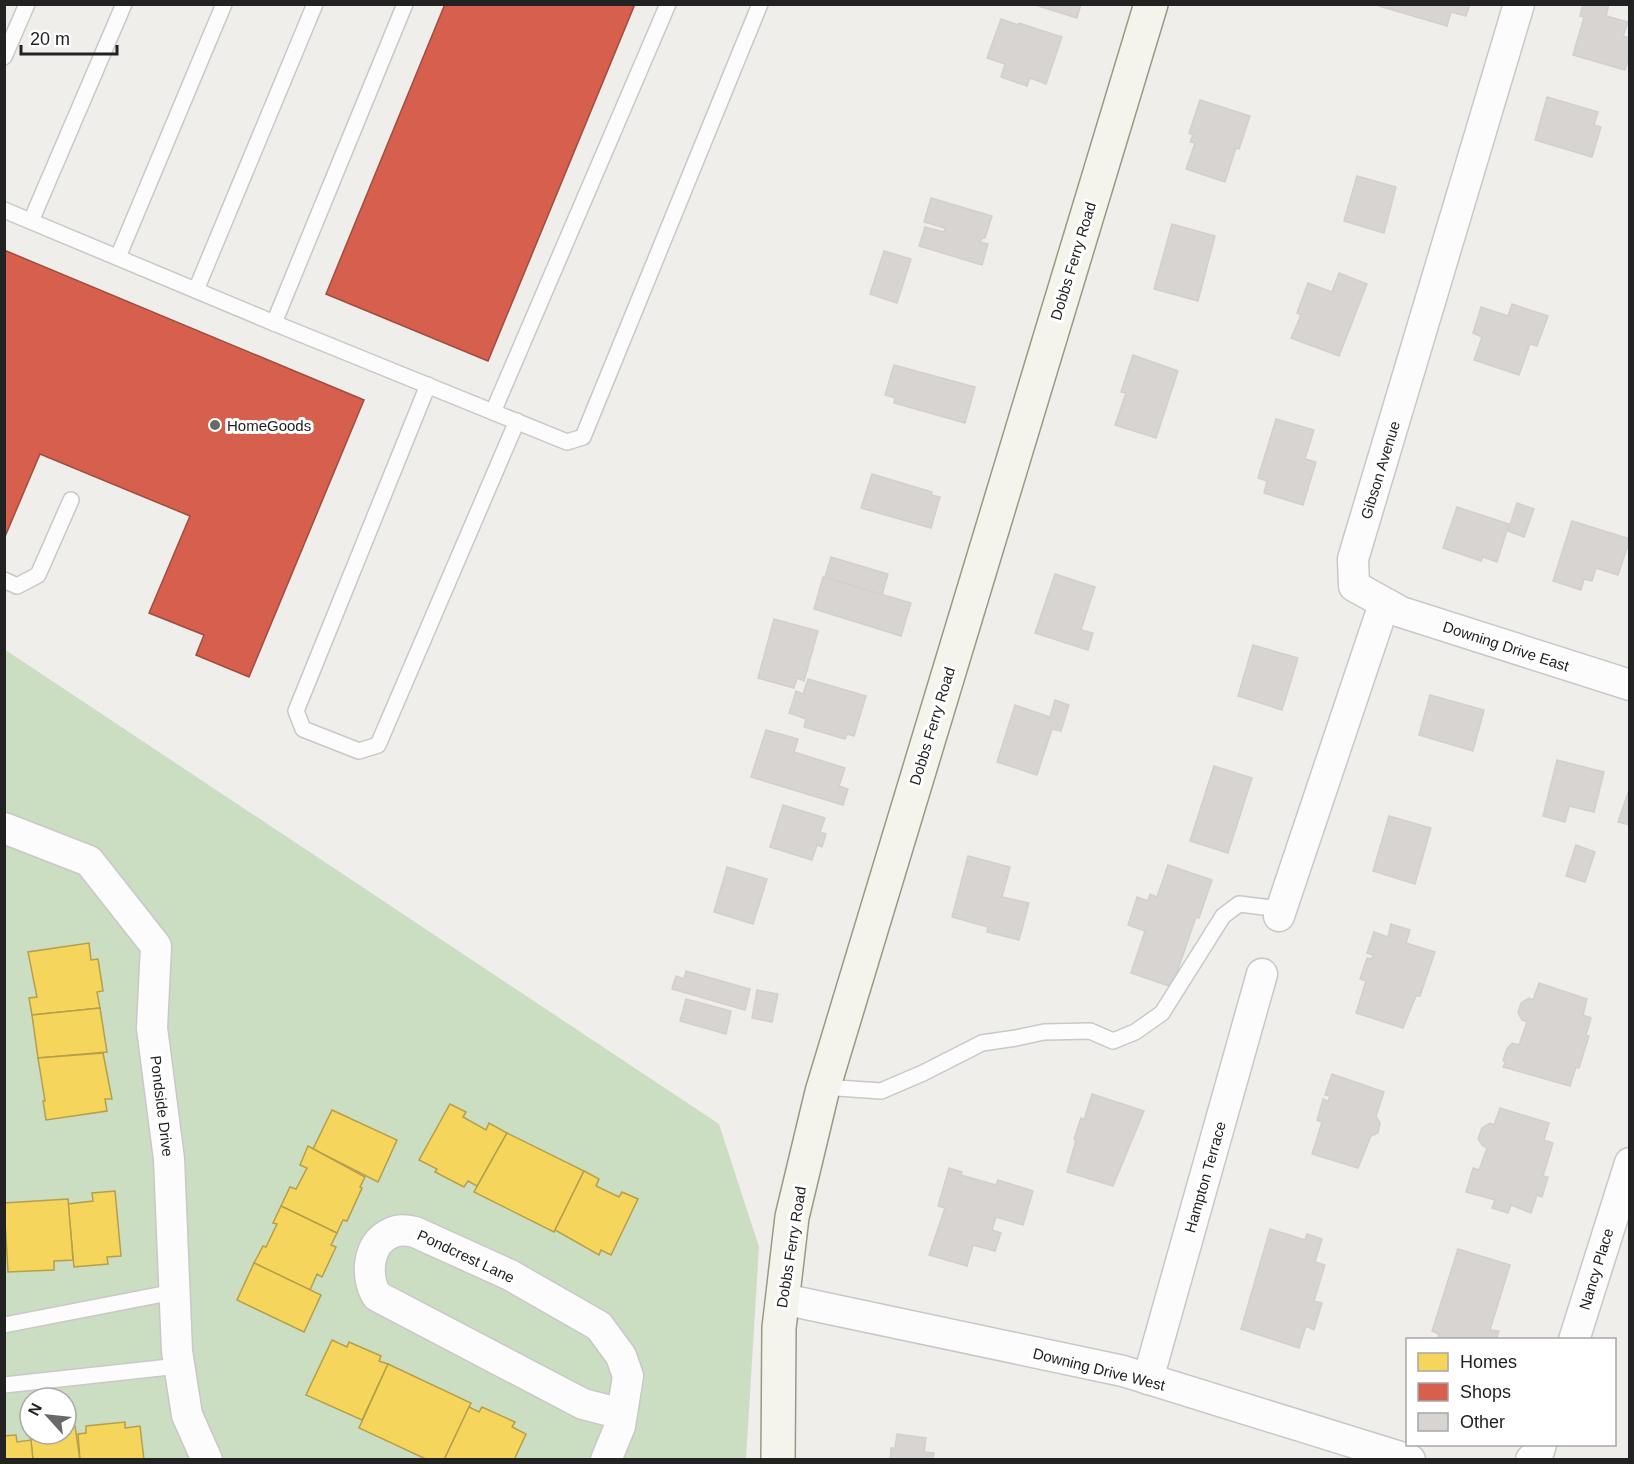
<svg xmlns="http://www.w3.org/2000/svg" width="1634" height="1464" viewBox="0 0 1634 1464" font-family="Helvetica,sans-serif">
  <rect width="100%" height="100%" fill="#f0eeeb"/>
  <path fill="#cbdec1" fill-rule="evenodd" d="M4,649L719,1124L759,1247L746,1459H5ZM30,1398H66V1434H30Z"/>
  <g fill="#f6d55c" stroke="#b69f4b" stroke-width="1.5">
    <path d="M89,943L91,960L98,959L103,991L97,992L100,1008L32,1015L29,998L37,997L28,952Z"/>
    <path d="M100,1008L107,1052L38,1058L32,1015Z"/>
    <path d="M103,1053L112,1099H105L107,1111L46,1120L43,1101H45L38,1058Z"/>
    <path d="M450,1104L466,1112L463,1117L486,1130L489,1123L507,1133L477,1186L468,1181L464,1187L435,1172L437,1169L419,1160Z"/>
    <path d="M332,1110L397,1140L378,1182L313,1149Z"/>
    <path d="M507,1133L584,1171L554,1232L474,1192Z"/>
    <path d="M308,1146L365,1177L360,1187L362,1188L347,1221L343,1220L337,1233L281,1206L290,1187L296,1189L307,1168L300,1165Z"/>
    <path d="M584,1171L599,1179L596,1186L619,1197L622,1192L638,1199L611,1255L601,1250L599,1255L555,1230Z"/>
    <path d="M115,1191L121,1256L107,1257L108,1264L74,1267L68,1204L93,1201L92,1193Z"/>
    <path d="M68,1199L73,1260L54,1261V1270L8,1272L4,1203Z"/>
    <path d="M281,1206L337,1233L331,1245L336,1247L322,1277L317,1274L310,1290L254,1263L263,1246L266,1247L277,1224L273,1223Z"/>
    <path d="M254,1263L321,1295L304,1332L237,1300Z"/>
    <path d="M332,1340L347,1347L349,1342L381,1356L379,1361L388,1364L362,1420L306,1395Z"/>
    <path d="M388,1364L471,1403L444,1460H428L359,1428Z"/>
    <path d="M469,1407L479,1412L482,1407L515,1422L512,1427L526,1434L514,1460H444Z"/>
    <path d="M125,1422V1428L140,1426L144,1460H80L78,1434L86,1433V1426Z"/>
    <path d="M75,1426L80,1460H33L30,1434H66V1427Z"/>
    <path d="M16,1435L17,1442L31,1440L33,1460H4V1436Z"/>
  </g>
  <g fill="#d6604d" stroke="#a04d40" stroke-width="1.5">
    <path d="M445,4H635L488,361L326,294Z"/>
    <path d="M4,250L364,400L249,677L196,655L204,635L149,613L190,516L40,454L4,539Z"/>
  </g>
  <g fill="#d7d4d2" stroke="#d3d0cc" stroke-width="1.5">
    <path d="M1032,4H1081L1077,18Z"/>
    <path d="M1379,4H1470L1466,16L1451,12L1447,26L1379,6Z"/>
    <path d="M1583,4H1609L1606,16L1628,22L1623,36L1630,38V54L1625,70L1573,55L1584,17L1580,16Z"/>
    <path d="M1001,19L1019,25V23L1062,37L1046,84L1030,78L1027,86L1001,77L1005,64L987,58Z"/>
    <path d="M1547,97L1598,112L1594,125L1601,127L1592,157L1535,140Z"/>
    <path d="M1200,100L1250,116L1239,149L1236,148L1225,182L1186,169L1195,143L1190,142L1193,135L1189,133Z"/>
    <path d="M1357,176L1396,187L1384,233L1344,221Z"/>
    <path d="M931,198L992,216L985,238H982L980,242L988,244L982,265L919,246L925,227L944,232L945,228L924,222Z"/>
    <path d="M1172,224L1215,236L1198,301L1154,289Z"/>
    <path d="M884,251L911,259L897,303L870,294Z"/>
    <path d="M1339,273L1367,284L1339,356L1291,338L1301,315L1297,313L1308,283L1332,292Z"/>
    <path d="M1512,304L1548,316L1537,346L1530,344L1519,375L1474,360L1482,337L1473,333L1481,307L1508,316Z"/>
    <path d="M1133,355L1178,371L1156,438L1115,425L1126,393L1121,392Z"/>
    <path d="M894,365L975,387L965,423L894,403L895,398L885,395Z"/>
    <path d="M1276,419L1314,430L1305,459L1316,462L1303,505L1264,493L1267,481L1258,478Z"/>
    <path d="M872,474L932,492L931,495L940,497L931,528L861,508Z"/>
    <path d="M1517,503L1534,509L1524,537L1508,531Z"/>
    <path d="M1457,507L1509,524L1497,562L1483,557L1481,561L1443,548Z"/>
    <path d="M1572,521L1630,539L1618,575L1596,568L1592,581L1584,579L1581,590L1553,581Z"/>
    <path d="M831,557L888,574L882,595L825,577Z"/>
    <path d="M1055,574L1095,587L1081,630L1093,633L1088,650L1035,633Z"/>
    <path d="M823,577L911,603L901,636L814,609Z"/>
    <path d="M774,619L818,631L804,681L797,678L794,688L758,678Z"/>
    <path d="M1253,645L1298,658L1282,710L1238,696Z"/>
    <path d="M808,679L866,696L854,736L847,734L845,739L804,727L806,719L789,713L796,691L803,694Z"/>
    <path d="M1430,695L1484,710L1473,751L1419,735Z"/>
    <path d="M1055,700L1069,705L1061,731L1052,729L1037,775L997,762L1015,705L1050,717Z"/>
    <path d="M766,730L798,739L794,752L845,768L839,786L848,789L843,805L751,777Z"/>
    <path d="M1557,760L1604,772L1594,812L1569,806L1565,822L1543,816Z"/>
    <path d="M1214,766L1252,778L1228,853L1190,841Z"/>
    <path d="M1630,787V825L1618,822Z"/>
    <path d="M783,805L825,818L820,832L826,834L822,847L817,845L812,860L770,847Z"/>
    <path d="M1389,816L1431,828L1415,884L1373,871Z"/>
    <path d="M1576,845L1595,852L1585,882L1566,876Z"/>
    <path d="M968,856L1010,867L1002,897L1029,903L1019,940L987,932L988,927L952,917Z"/>
    <path d="M1168,865L1212,880L1199,918L1196,917L1172,987L1131,973L1145,931L1128,925L1137,897L1148,901L1150,894L1157,897Z"/>
    <path d="M727,867L767,879L753,924L714,912Z"/>
    <path d="M1391,924L1410,930L1406,943L1435,952L1420,996H1416L1403,1028L1356,1013L1366,981L1360,979L1367,958L1372,959L1373,955L1367,953L1374,932L1388,937Z"/>
    <path d="M686,971L750,989L745,1010L672,989L676,976L684,979Z"/>
    <path d="M1539,983L1587,999L1583,1015L1591,1018L1586,1035L1589,1036L1579,1068L1576,1067L1570,1086L1503,1067L1505,1063L1503,1060L1507,1049L1512,1043L1519,1045L1527,1022L1522,1020L1518,1013L1521,1003L1529,998L1533,1000Z"/>
    <path d="M757,990L778,994L772,1022L752,1018Z"/>
    <path d="M686,999L731,1011L726,1034L680,1021Z"/>
    <path d="M1332,1074L1384,1092L1376,1116L1380,1123L1378,1133L1371,1136L1358,1168L1312,1154L1322,1122L1317,1120L1323,1099L1328,1101L1330,1096L1325,1095Z"/>
    <path d="M1092,1094L1144,1111L1113,1186L1067,1172L1076,1140L1074,1139L1081,1118L1084,1120Z"/>
    <path d="M1500,1108L1549,1123L1544,1140L1553,1143L1543,1176L1548,1177L1542,1197L1537,1195L1531,1213L1511,1205L1508,1213L1492,1208L1495,1200L1466,1192L1473,1168L1479,1170L1487,1148L1483,1146L1478,1139L1482,1128L1490,1123L1494,1125Z"/>
    <path d="M949,1168L962,1172L961,1175L996,1185L998,1180L1033,1191L1023,1225L996,1217L992,1230L1001,1233L995,1251L973,1245L967,1266L929,1255L945,1208L938,1206Z"/>
    <path d="M1270,1229L1305,1240L1307,1234L1322,1239L1315,1262L1325,1265L1314,1301L1322,1303L1314,1330L1306,1326L1299,1348L1241,1329Z"/>
    <path d="M1458,1249L1510,1265L1490,1330L1499,1331L1496,1340H1437L1439,1334L1432,1331Z"/>
    <path d="M897,1434L926,1438L924,1452L934,1453L933,1460H890L891,1448H895Z"/>
  </g>
  <g fill="none" stroke-linecap="round" stroke-linejoin="round">
    <g stroke="#c9c8c7" stroke-width="18">
      <g id="lane">
        <path d="M405,4L274,323L567,442L583,437L760,4"/>
        <path d="M4,57L27,4"/>
        <path d="M4,210L274,323"/>
        <path d="M31,221L124,4"/>
        <path d="M118,257L224,4"/>
        <path d="M196,290L315,4"/>
        <path d="M428,385L296,711L303,729L359,751L378,745L517,421"/>
        <path d="M493,412L668,4"/>
        <path d="M4,580L17,586L38,575L71,500"/>
        <path d="M823,1087L881,1091L923,1073L982,1043L1016,1038L1044,1032L1090,1031L1113,1041L1135,1032L1162,1013L1223,916L1239,904L1281,909"/>
        <path d="M4,1325L174,1292"/>
        <path d="M4,1385L179,1366"/>
      </g>
    </g>
    <g stroke="#c9c8c7" stroke-width="33">
      <g id="street">
        <path d="M1519,4L1353,559L1354,586L1401,612L1630,685"/>
        <path d="M4,828L89,861L156,946L152,1028L169,1159L177,1351L187,1415L207,1460"/>
        <path d="M1279,916L1384,604"/>
        <path d="M783,1299L1123,1371L1410,1460"/>
        <path d="M1574,1340L1630,1163"/>
        <path d="M1148,1379L1262,974"/>
        <path d="M606,1460L620,1426L628,1376L621,1356L599,1326L510,1275L415,1232C406,1230 399,1229 391,1233C367,1243 365,1277 377,1296L583,1404L622,1414"/>
        <path d="M1531,1460L1539,1451L1541,1444"/>
      </g>
    </g>
    <g stroke="#999a82" stroke-width="36">
      <path id="secondary" d="M778,1460L779,1328L792,1217L822,1092L1151,4"/>
    </g>
    <use href="#lane" stroke="#fdfcfc" stroke-width="15"/>
    <use href="#street" stroke="#fdfcfc" stroke-width="30"/>
    <use href="#secondary" stroke="#f4f4ed" stroke-width="33"/>
  </g>
  <circle fill="#6a6968" stroke="#fff" stroke-width="2" cx="215" cy="425" r="6"/>
  <g text-anchor="middle" dominant-baseline="central" stroke-width="6" stroke-linejoin="round" paint-order="stroke">
    <g font-size="15" fill="#222" stroke="#fff">
      <text transform="translate(1073 261) rotate(-73)">Dobbs Ferry Road</text>
      <text transform="translate(1380 470) rotate(-73)">Gibson Avenue</text>
      <text transform="translate(1506 646) rotate(18)">Downing Drive East</text>
      <text transform="translate(932 726) rotate(-73)">Dobbs Ferry Road</text>
      <text transform="translate(162 1106) rotate(83)">Pondside Drive</text>
      <text transform="translate(1205 1177) rotate(-74)">Hampton Terrace</text>
      <text transform="translate(791 1247) rotate(-81)">Dobbs Ferry Road</text>
      <text transform="translate(466 1256) rotate(25)">Pondcrest Lane</text>
      <text transform="translate(1596 1269) rotate(-73)">Nancy Place</text>
      <text transform="translate(1099 1369) rotate(14)">Downing Drive West</text>
    </g>
    <g font-size="15" fill="#222" stroke="#fff" text-anchor="start">
      <text x="227" y="425">HomeGoods</text>
    </g>
  </g>
  <rect width="1634" height="1464" fill="none" stroke="#222222" stroke-width="12"/>
  <rect x="1406" y="1338" width="210" height="108" fill="#ffffff" stroke="#a7a7a7" stroke-width="1.5"/>
  <rect x="1418" y="1353" width="30" height="18" fill="#f6d55c" stroke="#a7a7a7" stroke-width="1.5"/>
  <text x="1460" y="1368" font-size="18" fill="#222222">Homes</text>
  <rect x="1418" y="1383" width="30" height="18" fill="#d6604d" stroke="#a7a7a7" stroke-width="1.5"/>
  <text x="1460" y="1398" font-size="18" fill="#222222">Shops</text>
  <rect x="1418" y="1413" width="30" height="18" fill="#d7d4d2" stroke="#a7a7a7" stroke-width="1.5"/>
  <text x="1460" y="1428" font-size="18" fill="#222222">Other</text>
  <g transform="translate(48 1416) rotate(297)"><circle r="28" fill="#ffffff" stroke="#a7a7a7" stroke-width="1.5"/>
  <path d="M0-4.5L10 22L0 15L-10 22Z" fill="#6a6968"/>
  <text y="-9" font-size="16" font-weight="bold" text-anchor="middle" fill="#222222">N</text>
  </g>
  <path d="M21 45v9h96v-9" fill="none" stroke="#222222" stroke-width="3"/>
  <text x="30" y="45" font-size="18" fill="#222222" stroke="#ffffff" stroke-width="4.5" paint-order="stroke">20 m</text>
</svg>
